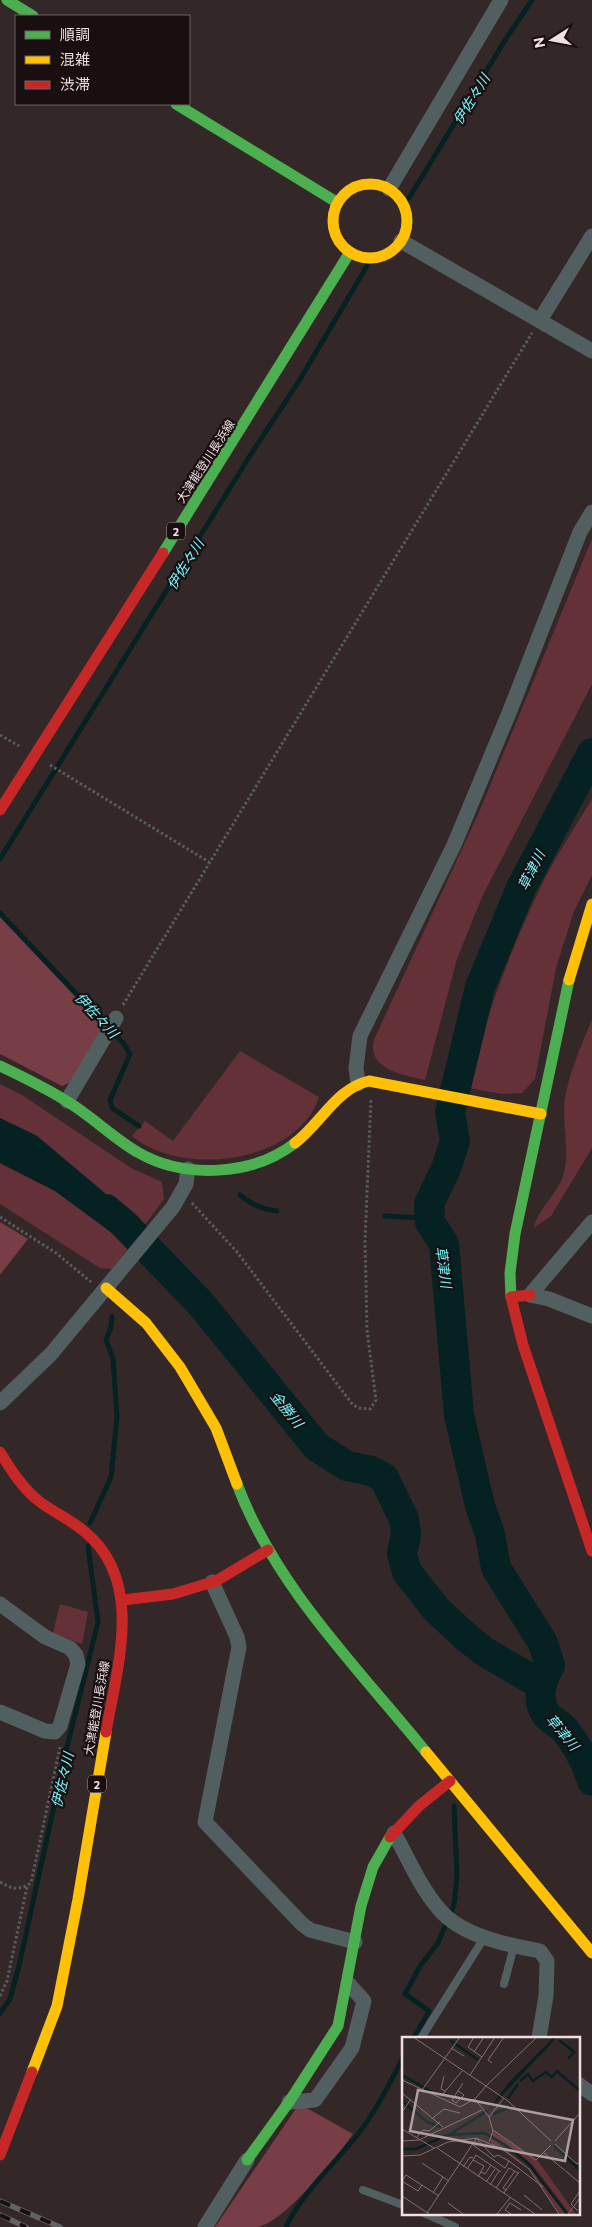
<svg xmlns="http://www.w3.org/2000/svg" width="592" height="2227" viewBox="0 0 592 2227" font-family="Commissioner,'Noto Sans JP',sans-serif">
  <rect width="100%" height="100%" fill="#342728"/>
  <g fill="#643138">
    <path d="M592,539V684L482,897L457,959L425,1080C408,1076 372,1071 373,1046C373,1041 376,1035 378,1031L480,810Z"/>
    <path d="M592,799V875L574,911L556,968L535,1079L522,1093L502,1094L468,1088C486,1014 513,943 547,874C561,848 577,824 592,799Z"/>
    <path d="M592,1020V1148L551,1216L534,1228C538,1208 556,1196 563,1176C570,1154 564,1134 564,1111C564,1085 581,1045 592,1020Z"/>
    <path d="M240,1051L319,1097C298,1163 182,1178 132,1136L145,1121L173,1141Z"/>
    <path d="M0,1084L22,1095L131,1168L162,1182L164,1199L144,1226L37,1136L0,1118Z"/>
    <path d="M0,1163L55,1191L130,1246L112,1269L100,1268L0,1204Z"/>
    <path d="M60,1604L88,1612L82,1644L53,1633Z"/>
  </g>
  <g fill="#773e46">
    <path d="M0,917L103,1026L71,1082L62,1086L0,1054Z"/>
    <path d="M0,1222L28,1239L0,1275Z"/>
    <path d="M303,2106L353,2134C336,2157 284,2223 257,2227C244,2227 229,2227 215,2227L297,2107Z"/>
  </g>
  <path fill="#062122" d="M0,1118L37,1136L144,1226L130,1246L55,1191L0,1163Z"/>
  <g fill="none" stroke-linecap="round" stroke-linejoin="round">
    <g stroke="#062122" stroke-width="5">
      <path d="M409,198L507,37L532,0"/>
      <path d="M0,859L251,454L299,381L367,266"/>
      <path d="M0,913L124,1044L130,1054L110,1100L112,1108L139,1126"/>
      <path d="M240,1195C252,1205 262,1209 277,1211"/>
      <path d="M385,1216L424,1218L430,1222"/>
      <path d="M90,1523L111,1477L117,1417L113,1359L106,1340L111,1327L112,1316"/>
      <path d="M0,2013L10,1999L19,1966L67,1747L98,1622L88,1546"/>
      <path d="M414,2038L429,2011L405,1994L420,1966L438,1943L454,1905L457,1876L454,1806"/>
      <path d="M286,2227C303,2191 334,2165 358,2134C376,2111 389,2084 403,2058"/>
    </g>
    <g stroke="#062122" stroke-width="30">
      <path d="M592,753L521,888L480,987L450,1112L455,1141L447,1166L429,1204L430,1222L444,1244L459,1415L480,1506L490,1534L496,1568L543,1643L550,1665C542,1680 535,1698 546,1714C550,1720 559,1723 564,1729C577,1745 586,1761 592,1781"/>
      <path d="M106,1209L124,1224L201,1304L317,1447L347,1466L371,1471L384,1478L404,1519L406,1534L402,1554L407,1572L436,1609L467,1638L485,1652L540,1684"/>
    </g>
    <g stroke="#565d5e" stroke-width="3" stroke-dasharray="2.5 2.5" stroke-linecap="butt">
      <path d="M0,735L19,746"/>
      <path d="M50,765L209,862"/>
      <path d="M123,1005L532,333"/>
      <path d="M192,1203L237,1252L353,1405L360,1408L370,1409L376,1400L367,1330L365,1240L371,1099"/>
      <path d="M0,1217L56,1253L91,1282"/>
      <path d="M0,1882C12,1889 18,1891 31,1883L60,1747"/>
      <path d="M0,1996L7,1981L27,1887"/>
    </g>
    <g stroke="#515f60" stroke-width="8">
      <path d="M504,1984L514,1946"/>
      <path d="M421,2038L484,1938"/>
      <path d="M363,2190L403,2205"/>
      <path d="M424,2213L455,2227"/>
    </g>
    <g stroke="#515f60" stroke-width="15">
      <path d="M389,189L501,0"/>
      <path d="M401,241L592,351"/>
      <path d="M540,320L592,236"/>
      <path d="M358,1084L356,1068L360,1036L454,845L509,713L580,532L592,512"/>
      <path d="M67,1101L116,1018"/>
      <path d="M530,1295L592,1222"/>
      <path d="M530,1295L549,1299L592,1316"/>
      <path d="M0,1403L51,1354L173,1207L186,1184L188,1169"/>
      <path d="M212,1582L237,1637L239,1647L205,1822L302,1924L310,1930L355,1942"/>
      <path d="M0,1604L45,1637L70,1648L76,1655L78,1664L60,1726L55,1732L45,1731L0,1712"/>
      <path d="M394,1833C408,1858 420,1887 439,1909C461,1936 508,1945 540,1951L547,1961L546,1996L539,2038"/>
      <path d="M578,2084L592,2094"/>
      <path d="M289,2102L315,2100L352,2048L364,2001L348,1983"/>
      <path d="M205,2227L247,2160"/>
    </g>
    <g stroke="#4caf50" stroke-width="11">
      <path d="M7,0L33,16"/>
      <path d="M176,104L338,203"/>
      <path d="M163,553L350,252"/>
      <path d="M0,1066C23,1077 46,1088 68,1102C93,1117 114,1139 139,1153C185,1179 253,1176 295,1143"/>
      <path d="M511,1297L510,1273L515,1234L569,980"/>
      <path d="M237,1484C275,1586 358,1668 426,1752"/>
      <path d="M247,2160L289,2102L338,2026L361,1906L373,1867L390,1837"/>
    </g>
    <g stroke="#ffc107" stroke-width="11">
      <circle cx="370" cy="221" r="37"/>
      <path d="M569,980L592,904"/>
      <path d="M295,1143C321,1123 337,1088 369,1081L541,1114"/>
      <path d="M106,1288L146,1323L180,1367L216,1428L237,1484"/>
      <path d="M426,1752L592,1953"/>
      <path d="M32,2072L57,2006L78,1899L106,1732"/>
    </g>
    <g stroke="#c62828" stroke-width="11">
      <path d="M0,810L163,553"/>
      <path d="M530,1295L511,1297L523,1345L592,1551"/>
      <path d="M0,1452C11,1470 23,1489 40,1502C55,1513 71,1520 85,1532C145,1581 117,1667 106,1732"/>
      <path d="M123,1600L173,1594L216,1581L268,1550"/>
      <path d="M390,1837L419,1806L450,1781"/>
      <path d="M0,2155L32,2072"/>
    </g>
    <g stroke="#606264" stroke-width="5.5">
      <g id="rail">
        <path d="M0,2201L60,2227"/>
        <path d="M0,2215L26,2227"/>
      </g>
    </g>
    <use href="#rail" stroke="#190f10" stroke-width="4" stroke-dasharray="11" stroke-linecap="butt"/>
  </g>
  <g text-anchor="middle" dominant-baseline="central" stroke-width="4.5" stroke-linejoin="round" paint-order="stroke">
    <g fill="#190f10" stroke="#b0a1a2" stroke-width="1">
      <rect x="167" y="522.5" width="18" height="17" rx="4"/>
      <rect x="88" y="1775.5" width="18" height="17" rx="4"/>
    </g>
    <g font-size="11" font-weight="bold" fill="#f1e0e1">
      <text x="176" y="531">2</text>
      <text x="97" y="1784">2</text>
    </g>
    <g font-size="12" fill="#f1e0e1" stroke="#190f10">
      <text transform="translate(205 461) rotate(-57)">大津能登川長浜線</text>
      <text transform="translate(96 1708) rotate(-80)">大津能登川長浜線</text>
    </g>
    <g font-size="14" font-style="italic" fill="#72f9fe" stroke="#190f10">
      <text transform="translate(471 99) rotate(-58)">伊佐々川</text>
      <text transform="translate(185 564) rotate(-58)">伊佐々川</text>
      <text transform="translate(531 870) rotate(-63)">草津川</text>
      <text transform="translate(97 1015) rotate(47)">伊佐々川</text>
      <text transform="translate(444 1267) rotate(82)">草津川</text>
      <text transform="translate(287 1409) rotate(51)">金勝川</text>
      <text transform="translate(563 1732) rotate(50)">草津川</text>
      <text transform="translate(62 1780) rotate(-77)">伊佐々川</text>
    </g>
  </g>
  <g transform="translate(402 2037)">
    <rect width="178" height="178" fill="#342728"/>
    <path d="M92,95L136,124L174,177H168L130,127L90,98ZM89,101L129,132L164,177H158L126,130L89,106Z" fill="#643138"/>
    <path d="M141,11L143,13L84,76L108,44Z" fill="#062122"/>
    <path fill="none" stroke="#062122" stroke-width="2.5" d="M48,3L76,23M157,3L172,15L166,22M140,15L153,0M156,35L178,54M0,38L30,55M118,44L126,37L131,44L144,35L150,40L156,33M106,61L116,47M0,64L25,85L39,90M91,77L109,70M47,98L85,74M152,109L178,133M0,112H14L45,98L82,96L102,107L125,125L165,177"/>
    <path fill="none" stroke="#807172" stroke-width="1" d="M11,0L84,49L135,0M72,0L66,10L80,20M49,11L62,19M72,15L82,0M90,26L86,23L102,0M68,38L93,0M42,39L39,52L43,54M0,43L58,70L74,61L84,49L106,64L149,104M20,53L58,0M56,54L62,58L54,66L50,63L61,46M0,56L41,90M41,57L60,34M73,62L87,80M0,75L9,62M31,81L42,72L58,76M0,92L32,111M91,93L134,123L149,108M14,101L21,93L27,94L38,85M74,101L100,112L127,132L157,177M0,104L17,103L80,73M153,104L178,76M87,105L91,94L87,80L102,61M153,107L175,127L178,125M71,108L103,131L107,124M35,111L133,177M142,116L178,146M0,119L18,118L46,105L74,101L92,120L96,118L107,124L141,150M71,123L74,118L99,135M20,126L47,144M61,130L68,120L71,121M65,132L71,123L82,129L76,140M79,135L83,137L89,128M0,144L4,138L37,159M0,144L16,154L20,148M84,145L93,132M88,148L97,134M94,151L107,131L116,136M104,153L101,151L113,134M31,156L41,140M102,156L117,135M122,158L140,173M0,159L27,177M46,166L61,177M176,174L169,167L178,154M25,176L74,102M95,177L108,161M109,177L103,173L108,166L119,173M166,177L178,161"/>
    <path fill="#af9fa0" fill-opacity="0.15" stroke="#af9fa0" stroke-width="2.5" d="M16,53L171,83L163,124L8,94Z"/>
    <rect width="178" height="178" fill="none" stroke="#f1e0e1" stroke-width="2.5"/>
  </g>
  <rect x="15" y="15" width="175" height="90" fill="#190f10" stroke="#6f6364"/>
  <rect x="25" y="31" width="25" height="8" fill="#4caf50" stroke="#6f6364"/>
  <text x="60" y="40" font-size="15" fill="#f1e0e1">順調</text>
  <rect x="25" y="56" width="25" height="8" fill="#ffc107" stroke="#6f6364"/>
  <text x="60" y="65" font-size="15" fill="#f1e0e1">混雑</text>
  <rect x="25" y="81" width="25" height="8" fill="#c62828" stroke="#6f6364"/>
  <text x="60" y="90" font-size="15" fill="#f1e0e1">渋滞</text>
  <g transform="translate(552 40) rotate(259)" stroke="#190f10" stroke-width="4" paint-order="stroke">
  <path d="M0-4L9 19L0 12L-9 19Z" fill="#f1e0e1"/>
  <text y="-8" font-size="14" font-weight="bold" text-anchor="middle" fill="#f1e0e1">N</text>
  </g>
</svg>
